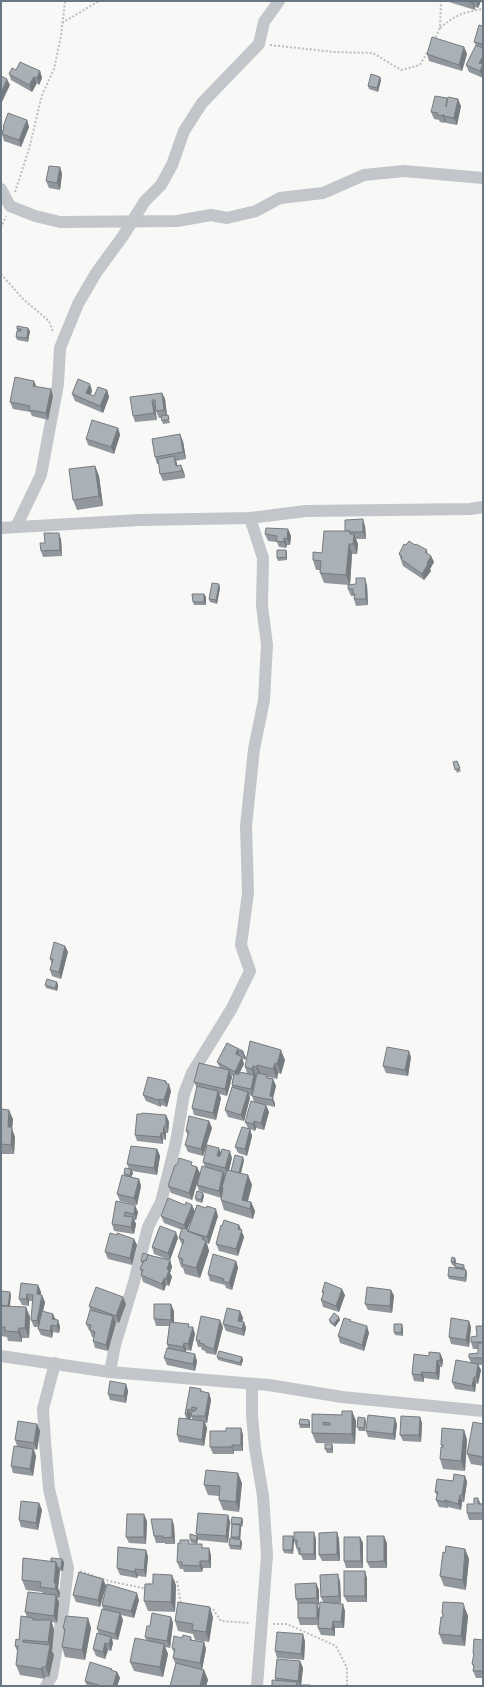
<svg xmlns="http://www.w3.org/2000/svg" width="484" height="1687" viewBox="0 0 484 1687" font-family="Barlow,sans-serif">
  <rect width="100%" height="100%" fill="#f8f8f6"/>
  <g fill="none" stroke-linecap="round" stroke-linejoin="round">
    <g stroke="#bcbec1" stroke-width="2" stroke-dasharray="2 2" stroke-linecap="butt">
      <path d="M62,23L99,1"/>
      <path d="M440,28C455,15 464,12 483,9"/>
      <path d="M434,41L440,28L441,1"/>
      <path d="M270,45L334,52L373,53L401,70L420,65L428,51"/>
      <path d="M15,192L29,149L42,95L54,69L61,36L65,1"/>
      <path d="M1,228L6,216"/>
      <path d="M1,274L23,299L49,321L53,332"/>
      <path d="M80,1571L109,1581L143,1588L155,1580"/>
      <path d="M173,1581H177L181,1604"/>
      <path d="M209,1609H213L221,1621L250,1623"/>
      <path d="M273,1624H287L336,1646L347,1668V1686"/>
    </g>
    <g stroke="#c2c5c9" stroke-width="12">
      <path d="M1,189L10,206L35,216L60,222L177,221L211,215L227,218L256,211L280,198L323,193L364,175L404,171L483,178"/>
      <path d="M16,527L41,475L58,384L60,348L78,304L96,273L123,236L145,201L161,185L172,165L184,131L202,103L259,44L264,22L279,1"/>
      <path d="M1,528L140,520L250,518L306,511L470,509L483,507"/>
      <path d="M1,1356L110,1372L269,1385L342,1397L483,1411"/>
      <path d="M110,1372L115,1345L134,1282L148,1227L161,1202L176,1142L184,1094L192,1073L232,1008L250,971L241,945L248,893L246,826L254,749L264,700L267,645L262,606L263,558L250,518"/>
      <path d="M252,1384V1416L255,1448L263,1496L267,1555L257,1686"/>
      <path d="M46,1686L52,1676L63,1610L68,1568L49,1489L45,1441L43,1409L55,1363"/>
    </g>
  </g>
  <g fill="#91979d" fill-rule="evenodd">
    <path d="M449,1H481L478,8L475,7V10L449,2Z"/>
    <path d="M483,26V78L469,72L466,65L476,45L474,42Z"/>
    <path d="M464,47L467,54L462,71L429,61L427,54Z"/>
    <path d="M16,70L40,71L42,78L39,85L37,83L32,92L11,80L9,74Z"/>
    <path d="M380,77L381,80L378,92L369,89L368,86Z"/>
    <path d="M448,100L461,106L457,125L446,123V121L445,123L440,122L439,120L434,119L431,112Z"/>
    <path d="M27,120L29,127L21,147L4,141L2,134L3,129V127Z"/>
    <path d="M60,167L62,174L60,190L49,188L46,181Z"/>
    <path d="M17,326L30,331L28,342L17,340L16,337L17,331Z"/>
    <path d="M36,387L53,396L48,420L32,416L30,412L13,409L10,402Z"/>
    <path d="M92,390L91,395L94,396L107,390L109,397L103,413L75,401L72,394Z"/>
    <path d="M162,393L165,399L167,415H168L170,423L163,424L161,418H159L156,411V407H155L157,420L135,422L133,416Z"/>
    <path d="M118,428L120,435L114,454L88,445L86,439Z"/>
    <path d="M183,441L186,459L176,461L177,466L184,472L185,478L163,481L160,474L159,464H157L155,457Z"/>
    <path d="M95,466L99,476L103,506L77,510L73,500Z"/>
    <path d="M365,526L366,539H356L358,544L357,554H352L350,585H367L368,605L356,606L354,599V596H351L348,589L349,585L324,583L320,573V570H316L313,560L322,553L345,531Z"/>
    <path d="M288,529L291,536L290,545H287L286,548L279,547L277,542L268,541L265,534Z"/>
    <path d="M61,539L62,556L43,557L41,551L45,543Z"/>
    <path d="M406,545H415L427,550L428,554L431,556L434,562L430,569L431,571L424,580L403,566L399,554Z"/>
    <path d="M286,550L287,553V560L278,561L277,558Z"/>
    <path d="M219,584L220,588L217,604L210,602L209,599Z"/>
    <path d="M204,594L206,597V605H194L193,602Z"/>
    <path d="M457,761L461,771L457,773L453,762Z"/>
    <path d="M65,946L68,952L61,979L52,976L50,970L52,964L50,959Z"/>
    <path d="M57,982L58,986L57,991L46,988L45,985Z"/>
    <path d="M227,1043L243,1051L246,1058L245,1060L242,1058L244,1064L240,1072L247,1073L245,1067L285,1060L281,1074L278,1073L277,1079L268,1077L269,1078L273,1079L276,1086L273,1098L275,1104V1107L266,1105L269,1112L264,1130L256,1128L255,1131L250,1129L252,1136L247,1156L238,1153L235,1147L248,1128L245,1122L254,1102L252,1096L249,1095L250,1098L244,1121L228,1117L225,1110L232,1087V1085L233,1076L231,1075L232,1077L227,1096L219,1094L221,1098L216,1120L194,1115L192,1108L197,1088L194,1082L220,1068L217,1062Z"/>
    <path d="M411,1057L408,1076L386,1073L383,1066Z"/>
    <path d="M167,1084L171,1091L167,1107L161,1105V1107L146,1101L143,1095Z"/>
    <path d="M1,1109L13,1119L12,1129L15,1137L14,1154H2V1152H1Z"/>
    <path d="M166,1115L169,1122L168,1133H166V1140L163,1139V1144L137,1141L135,1135Z"/>
    <path d="M209,1121L212,1128L203,1156L188,1152L185,1145L188,1136L186,1131Z"/>
    <path d="M157,1149L160,1156L157,1175L132,1171L133,1173L131,1177L139,1179L141,1186L137,1205L120,1201L117,1194L125,1176L124,1174L129,1169L127,1164Z"/>
    <path d="M221,1154L232,1158L229,1170L231,1171L244,1160L241,1173L248,1175L252,1185L248,1201L251,1202L255,1211L253,1219L224,1210L221,1200V1198L199,1191L197,1185L198,1179L192,1200L171,1193L168,1186L177,1165L193,1166L197,1167L200,1173L205,1167L203,1162Z"/>
    <path d="M203,1193L204,1196L202,1203L196,1201L195,1198Z"/>
    <path d="M116,1201L138,1212L136,1220H134L136,1224L134,1234L114,1231L112,1224Z"/>
    <path d="M185,1205H192L195,1212L218,1216L209,1244L207,1243L209,1251L200,1278L185,1274L183,1268L181,1267L178,1257L182,1245L179,1238L182,1230L164,1223L161,1216ZM194,1213L189,1232L187,1230Z"/>
    <path d="M239,1225L244,1237L238,1256L219,1251L216,1244L222,1226Z"/>
    <path d="M117,1235L134,1239L137,1245L132,1265L108,1259L105,1252Z"/>
    <path d="M178,1238L170,1260L154,1254L152,1247Z"/>
    <path d="M149,1255L170,1260L172,1267L170,1273L172,1277L169,1286L166,1285L164,1291L143,1282L141,1275L142,1273L140,1269L142,1264L141,1261Z"/>
    <path d="M236,1261L238,1268L232,1290L226,1288L225,1285L210,1281L208,1274Z"/>
    <path d="M456,1261L455,1263L464,1265L465,1268V1269L466,1270L467,1273L466,1282L449,1279L448,1276L455,1268V1266L452,1265L451,1262Z"/>
    <path d="M38,1285L41,1292V1295L45,1302L43,1312L53,1314L55,1320H58L60,1327L59,1333L53,1332L52,1338L41,1335L38,1329V1327H34L31,1320L33,1301H29V1306L22,1305L19,1299Z"/>
    <path d="M391,1290L394,1296L392,1313L368,1310L365,1304Z"/>
    <path d="M322,1292L345,1295L339,1312L323,1307L321,1300L323,1294Z"/>
    <path d="M1,1294L11,1295L10,1307H26L30,1317L29,1338H22V1342L8,1341L7,1337L1,1336Z"/>
    <path d="M126,1304L119,1323L116,1322L108,1351L95,1348L93,1341L94,1337H92L90,1331L89,1330L86,1324L90,1310L89,1306Z"/>
    <path d="M174,1311V1322L190,1327L195,1334L191,1351L186,1350V1352L197,1361L195,1371L167,1365L164,1358L168,1348L167,1344L169,1326H156L154,1319Z"/>
    <path d="M240,1311L243,1318L242,1321L244,1322L246,1328L244,1336L226,1331L223,1324Z"/>
    <path d="M329,1320H340L335,1327L330,1323Z"/>
    <path d="M351,1322L369,1333L364,1351L340,1343L338,1336Z"/>
    <path d="M483,1326V1365H478L481,1370L478,1384L476,1383L475,1392L455,1389L452,1382L471,1363L469,1358L478,1353V1349H473L471,1342L477,1336Z"/>
    <path d="M223,1327L216,1355L206,1353L205,1351L202,1350L201,1347H198L196,1340Z"/>
    <path d="M471,1327L469,1347L451,1344L449,1337Z"/>
    <path d="M403,1328V1336L395,1335L394,1332Z"/>
    <path d="M440,1353L443,1360L442,1367H440L439,1380L424,1378V1382L414,1381L412,1374L429,1356Z"/>
    <path d="M217,1357H242L243,1360L241,1366L218,1360Z"/>
    <path d="M126,1384L128,1391L126,1403L110,1400L108,1394Z"/>
    <path d="M201,1389L202,1392L209,1393L211,1400L207,1423H205L207,1428L204,1446L179,1442L177,1435L186,1419L185,1414ZM191,1416L193,1420L190,1419Z"/>
    <path d="M352,1411L356,1421L355,1444L316,1443L312,1433V1414L342,1415Z"/>
    <path d="M420,1417L422,1423L421,1442L403,1441L400,1435Z"/>
    <path d="M309,1420L310,1423V1428H300L299,1424Z"/>
    <path d="M366,1421L365,1431H359L357,1427Z"/>
    <path d="M37,1424L40,1431L37,1450L34,1449L36,1456L33,1476L13,1473L11,1466L17,1446L15,1440Z"/>
    <path d="M397,1424L395,1440L368,1437L366,1431Z"/>
    <path d="M483,1424V1466L471,1464L467,1454Z"/>
    <path d="M241,1428L243,1435V1451H234V1454H213L210,1447L226,1431Z"/>
    <path d="M464,1430L467,1440L465,1471L443,1469L440,1459L442,1447L441,1445Z"/>
    <path d="M333,1447V1453H327L325,1449Z"/>
    <path d="M465,1476L467,1482L464,1502H462L461,1510L448,1507V1508L439,1507L436,1500L437,1496L435,1492L453,1481Z"/>
    <path d="M242,1483L239,1512L223,1510L219,1500V1496L208,1495L204,1485Z"/>
    <path d="M478,1498L481,1504H483V1520H469L467,1513Z"/>
    <path d="M39,1503L42,1510L38,1530L21,1527L19,1520Z"/>
    <path d="M228,1515L230,1522L228,1543L199,1540L198,1539L197,1544L191,1543L190,1539L197,1535L196,1534Z"/>
    <path d="M242,1518L243,1521L242,1527H240L241,1528L240,1539L242,1543L241,1550L230,1549L229,1545L231,1539V1537L232,1525L231,1524Z"/>
    <path d="M147,1521L146,1544L129,1543L126,1537Z"/>
    <path d="M174,1525L175,1544H165V1543H156L154,1536Z"/>
    <path d="M337,1532L339,1539L340,1561H322L319,1555Z"/>
    <path d="M293,1536L294,1539H316V1560H303L301,1555H299L294,1541L293,1554L284,1553L283,1550Z"/>
    <path d="M360,1537L363,1543V1568H346L344,1561Z"/>
    <path d="M387,1543V1568H370L367,1562Z"/>
    <path d="M191,1544L204,1548L211,1555V1568H203L202,1572H184L183,1569H180L177,1562Z"/>
    <path d="M465,1549L469,1559L466,1588V1590L444,1586L440,1576L445,1553Z"/>
    <path d="M146,1550L148,1557L146,1577L138,1576L137,1578L120,1575L117,1568Z"/>
    <path d="M51,1561L64,1562L63,1571H59L58,1588L60,1593L59,1598H57L59,1602L57,1623L52,1622L54,1630L52,1651L54,1655L49,1677H45V1679L20,1675L16,1665L18,1653L15,1646L19,1640L27,1617L25,1612L43,1594L42,1592L26,1590L22,1580Z"/>
    <path d="M367,1578V1602H347L344,1596Z"/>
    <path d="M103,1579L106,1586L100,1607L76,1602L73,1595Z"/>
    <path d="M340,1581L341,1603H336L345,1611L344,1628H335V1636L321,1635L318,1628V1625H300L298,1618V1604L296,1599L316,1583L319,1590V1605H318L319,1610V1614L323,1602L321,1597Z"/>
    <path d="M176,1585L175,1612L148,1611L144,1601Z"/>
    <path d="M139,1600L134,1618L121,1615L123,1620L118,1640L112,1639L113,1643L111,1651L108,1650L105,1659L96,1656L93,1649L99,1634L97,1629L103,1609L102,1605Z"/>
    <path d="M464,1606L468,1616L465,1646L443,1644L439,1634L443,1617L442,1613Z"/>
    <path d="M171,1617L173,1623L170,1648L165,1647L168,1654L163,1677L134,1671L130,1662L146,1640L145,1637L150,1626Z"/>
    <path d="M213,1617L209,1642L195,1640L193,1634L178,1631L175,1621Z"/>
    <path d="M88,1618L91,1628L85,1660L65,1657L62,1647L65,1632L63,1628Z"/>
    <path d="M191,1637L192,1640L204,1642L206,1649L202,1669L204,1670L208,1680L206,1686H170L176,1665L173,1658L174,1653L172,1648L182,1638Z"/>
    <path d="M483,1640V1678H476L473,1671L474,1668L472,1664L474,1656L473,1653Z"/>
    <path d="M305,1641L304,1660L277,1658L275,1651Z"/>
    <path d="M300,1661L303,1668L301,1685L310,1686H272L275,1680V1678Z"/>
    <path d="M117,1672L120,1678L117,1686H87L85,1681Z"/>
  </g>
  <g fill="#767b7f">
    <path d="M473,1L475,7V10L472,3Z"/>
    <path d="M476,1H481L478,8Z"/>
    <path d="M464,47L467,54L462,71L459,65Z"/>
    <path d="M483,56V78L480,71L479,63Z"/>
    <path d="M40,71L42,78L39,85L37,78Z"/>
    <path d="M34,77L37,83L32,92L29,85Z"/>
    <path d="M380,77L381,80L378,92L377,88Z"/>
    <path d="M7,79L10,85L2,102L1,98V93Z"/>
    <path d="M458,99L461,106L457,125L454,118Z"/>
    <path d="M443,114L446,121L445,123L443,116Z"/>
    <path d="M27,120L29,127L21,147L19,140Z"/>
    <path d="M60,167L62,174L60,190L57,183Z"/>
    <path d="M28,328L30,331L28,342L27,338Z"/>
    <path d="M34,381L37,388L33,386Z"/>
    <path d="M90,384L92,390L89,400L86,393Z"/>
    <path d="M51,389L53,396L48,420L46,413Z"/>
    <path d="M107,390L109,397L103,413L100,406Z"/>
    <path d="M162,393L165,399L167,417L164,410Z"/>
    <path d="M152,400L155,407L157,420L154,413Z"/>
    <path d="M118,428L120,435L114,454L111,447Z"/>
    <path d="M180,434L183,441L186,459L183,452Z"/>
    <path d="M174,456L177,463L178,473L176,466Z"/>
    <path d="M181,465L184,472L185,478L182,471Z"/>
    <path d="M95,466L99,476L103,506L99,496Z"/>
    <path d="M363,519L365,526L366,539L363,532Z"/>
    <path d="M288,529L291,536L290,545L287,539Z"/>
    <path d="M350,531L353,541L354,534L358,544L357,554L350,534Z"/>
    <path d="M59,533L61,539L62,556L60,550Z"/>
    <path d="M284,538L287,545L286,548L284,542Z"/>
    <path d="M349,544L352,554L350,585L346,575Z"/>
    <path d="M286,550L287,553V560L286,557Z"/>
    <path d="M431,556L434,562L430,569L431,571L424,580L422,574Z"/>
    <path d="M365,578L367,585L368,605L366,599Z"/>
    <path d="M219,584L220,588L217,604L216,600Z"/>
    <path d="M204,594L206,597V605L204,602Z"/>
    <path d="M65,946L68,952L61,979L59,972Z"/>
    <path d="M57,982L58,986L57,991L55,988Z"/>
    <path d="M237,1050L240,1057L236,1054Z"/>
    <path d="M281,1050L285,1060L281,1074L277,1064Z"/>
    <path d="M243,1051L246,1058L245,1060L243,1053Z"/>
    <path d="M409,1051L411,1057L408,1076L405,1070Z"/>
    <path d="M242,1057L244,1064L237,1078L235,1072Z"/>
    <path d="M275,1063L278,1073L277,1079L273,1069Z"/>
    <path d="M257,1065L261,1075L260,1077L256,1067Z"/>
    <path d="M253,1066L256,1076L255,1079L252,1069Z"/>
    <path d="M229,1070L232,1077L227,1096L225,1089Z"/>
    <path d="M254,1075L256,1081L253,1096L251,1089Z"/>
    <path d="M273,1079L276,1086L273,1098L275,1104V1107L272,1100L270,1096Z"/>
    <path d="M166,1081L168,1086L169,1084L171,1091L167,1107L164,1100Z"/>
    <path d="M218,1091L221,1098L216,1120L213,1113Z"/>
    <path d="M248,1092L250,1098L244,1121L241,1115Z"/>
    <path d="M159,1099L161,1105V1107L158,1100Z"/>
    <path d="M266,1105L269,1112L264,1130L261,1123Z"/>
    <path d="M9,1110L13,1119L12,1129L15,1137L14,1154L11,1145L8,1127Z"/>
    <path d="M166,1115L169,1122L168,1133L166,1126Z"/>
    <path d="M209,1121L212,1128L203,1156L201,1149Z"/>
    <path d="M254,1121L256,1128L255,1131L253,1124Z"/>
    <path d="M164,1126L166,1133V1140L163,1133Z"/>
    <path d="M250,1129L252,1136L247,1156L245,1149Z"/>
    <path d="M161,1133L163,1139V1144L160,1137Z"/>
    <path d="M219,1148L222,1155L220,1162L217,1156Z"/>
    <path d="M157,1149L160,1156L157,1175L154,1168Z"/>
    <path d="M230,1151L232,1158L228,1174L225,1168Z"/>
    <path d="M243,1157L244,1160L240,1177L239,1174Z"/>
    <path d="M197,1167L200,1174L192,1200L189,1193Z"/>
    <path d="M131,1169L133,1173L131,1178L130,1175Z"/>
    <path d="M223,1172L226,1179L223,1188L222,1187L223,1191L221,1198L219,1191Z"/>
    <path d="M248,1175L252,1185L246,1208L242,1200Z"/>
    <path d="M139,1179L141,1186L137,1205L134,1198Z"/>
    <path d="M203,1193L204,1196L202,1203L201,1200Z"/>
    <path d="M251,1202L255,1211L253,1219L250,1209Z"/>
    <path d="M135,1205L138,1212L136,1220L134,1214Z"/>
    <path d="M192,1205L195,1212L187,1230L191,1239L184,1225Z"/>
    <path d="M216,1209L218,1216L209,1244L207,1237Z"/>
    <path d="M133,1217L136,1224L134,1234L131,1227Z"/>
    <path d="M239,1225L244,1237L238,1256L236,1249Z"/>
    <path d="M176,1232L178,1238L170,1260L168,1253Z"/>
    <path d="M203,1237L205,1243L206,1241L209,1251L200,1278L196,1268Z"/>
    <path d="M134,1239L137,1245L132,1265L130,1258Z"/>
    <path d="M455,1258L456,1261L455,1266L454,1262Z"/>
    <path d="M170,1260L172,1267L170,1273L172,1277L169,1286L166,1279L167,1269Z"/>
    <path d="M236,1261L238,1268L232,1290L229,1283Z"/>
    <path d="M466,1270L467,1273L466,1282L465,1278Z"/>
    <path d="M164,1278L166,1285L164,1291L162,1284Z"/>
    <path d="M38,1285L41,1292L40,1301L37,1294Z"/>
    <path d="M342,1289L345,1295L339,1312L336,1306Z"/>
    <path d="M391,1290L394,1296L392,1313L390,1306Z"/>
    <path d="M10,1292L11,1295L9,1310L8,1306Z"/>
    <path d="M27,1294L29,1301V1306L26,1299Z"/>
    <path d="M42,1295L45,1302L39,1328L37,1321Z"/>
    <path d="M123,1297L126,1304L119,1323L116,1316Z"/>
    <path d="M171,1304L174,1311V1327L171,1320Z"/>
    <path d="M26,1307L30,1317L29,1338L25,1328Z"/>
    <path d="M240,1311L243,1318L241,1327L238,1321Z"/>
    <path d="M53,1314L56,1320L52,1319Z"/>
    <path d="M113,1316L116,1323L108,1351L106,1345Z"/>
    <path d="M339,1317L340,1320L335,1327L334,1324Z"/>
    <path d="M58,1320L60,1327L59,1333L57,1326Z"/>
    <path d="M220,1320L223,1327L216,1355L214,1349Z"/>
    <path d="M469,1321L471,1327L469,1347L466,1340Z"/>
    <path d="M244,1322L246,1328L244,1336L242,1329Z"/>
    <path d="M402,1324L403,1328V1336L401,1333Z"/>
    <path d="M51,1325L53,1332L52,1338L50,1331Z"/>
    <path d="M367,1326L369,1333L364,1351L362,1345Z"/>
    <path d="M193,1327L195,1334L191,1351L188,1344Z"/>
    <path d="M19,1328L22,1338V1342L18,1332Z"/>
    <path d="M184,1343L186,1350L185,1354L183,1347Z"/>
    <path d="M440,1353L443,1360L442,1367L440,1361Z"/>
    <path d="M195,1354L197,1361L195,1371L193,1364Z"/>
    <path d="M242,1357L243,1360L241,1366L240,1363Z"/>
    <path d="M437,1360L440,1367L439,1380L436,1373Z"/>
    <path d="M478,1364L481,1370L478,1384L476,1377Z"/>
    <path d="M422,1372L424,1378V1382L421,1375Z"/>
    <path d="M474,1377L476,1383L475,1392L472,1386Z"/>
    <path d="M126,1384L128,1391L126,1403L124,1396Z"/>
    <path d="M209,1393L211,1400L207,1423L205,1416Z"/>
    <path d="M188,1409L191,1416L190,1422L187,1415Z"/>
    <path d="M352,1411L356,1421L355,1444L352,1434Z"/>
    <path d="M420,1417L422,1423L421,1442L419,1435Z"/>
    <path d="M365,1418L366,1421L365,1431L364,1428Z"/>
    <path d="M395,1418L397,1424L395,1440L393,1434Z"/>
    <path d="M309,1420L310,1423V1428L309,1425Z"/>
    <path d="M204,1421L207,1428L204,1446L202,1440Z"/>
    <path d="M37,1424L40,1431L37,1450L34,1443Z"/>
    <path d="M241,1428L243,1435V1451L241,1445Z"/>
    <path d="M464,1430L467,1440L465,1471L461,1461Z"/>
    <path d="M332,1444L333,1447V1453L332,1449Z"/>
    <path d="M232,1445L234,1451V1454L232,1447Z"/>
    <path d="M33,1449L36,1456L33,1476L30,1469Z"/>
    <path d="M238,1473L242,1483L239,1512L236,1502Z"/>
    <path d="M465,1476L467,1482L464,1502L462,1495Z"/>
    <path d="M460,1495L462,1502L461,1510L458,1504Z"/>
    <path d="M445,1500L448,1507V1508L445,1502Z"/>
    <path d="M39,1503L42,1510L38,1530L36,1523Z"/>
    <path d="M144,1514L147,1521L146,1544L144,1537Z"/>
    <path d="M228,1515L230,1522L228,1543L226,1536Z"/>
    <path d="M242,1518L243,1521L242,1527L241,1524Z"/>
    <path d="M172,1519L174,1525L175,1544L172,1537Z"/>
    <path d="M240,1525L241,1528L240,1541L239,1537Z"/>
    <path d="M314,1532L316,1539V1560L314,1554Z"/>
    <path d="M337,1532L339,1539L340,1561L337,1554Z"/>
    <path d="M197,1536L198,1539L197,1544L196,1541Z"/>
    <path d="M293,1536L294,1540L293,1554L292,1550Z"/>
    <path d="M384,1536L387,1543V1568L384,1561Z"/>
    <path d="M360,1537L363,1543V1568L361,1561Z"/>
    <path d="M241,1540L242,1543L241,1550L240,1546Z"/>
    <path d="M209,1548L211,1555V1568L209,1561Z"/>
    <path d="M465,1549L469,1559L466,1588V1590L462,1580Z"/>
    <path d="M146,1550L148,1557L146,1577L144,1570Z"/>
    <path d="M62,1559L64,1562L63,1571L61,1568Z"/>
    <path d="M200,1561L203,1568L202,1572L200,1566Z"/>
    <path d="M56,1562L60,1572L58,1588L60,1593L59,1598L54,1583Z"/>
    <path d="M135,1569L138,1576L137,1578L135,1572Z"/>
    <path d="M365,1571L367,1578V1602L365,1596Z"/>
    <path d="M338,1574L340,1581L341,1603L339,1596Z"/>
    <path d="M172,1575L176,1585L175,1612L171,1602Z"/>
    <path d="M103,1579L106,1586L100,1607L98,1600Z"/>
    <path d="M316,1583L319,1590V1605L317,1598Z"/>
    <path d="M137,1593L139,1600L134,1618L131,1611Z"/>
    <path d="M56,1595L59,1602L57,1623L54,1616Z"/>
    <path d="M317,1603L319,1610V1625L317,1618Z"/>
    <path d="M343,1604L345,1611L344,1628L341,1622Z"/>
    <path d="M464,1606L468,1616L465,1646L461,1636Z"/>
    <path d="M210,1607L213,1617L209,1642L206,1632Z"/>
    <path d="M120,1613L123,1620L118,1640L115,1634Z"/>
    <path d="M171,1617L173,1623L170,1648L167,1641Z"/>
    <path d="M88,1618L91,1628L85,1660L82,1650Z"/>
    <path d="M51,1620L54,1630L52,1651L54,1655L49,1677L46,1667L50,1646L48,1642Z"/>
    <path d="M333,1621L335,1628V1636L332,1629Z"/>
    <path d="M303,1634L305,1641L304,1660L301,1654Z"/>
    <path d="M111,1637L113,1643L111,1651L109,1644Z"/>
    <path d="M204,1642L206,1649L202,1670L200,1663Z"/>
    <path d="M105,1643L108,1650L105,1659L103,1652Z"/>
    <path d="M164,1644L168,1654L163,1677L160,1667Z"/>
    <path d="M300,1661L303,1668L301,1686H300L298,1681Z"/>
    <path d="M42,1667L45,1677V1679L41,1669Z"/>
    <path d="M204,1670L208,1680L206,1686H200Z"/>
    <path d="M117,1672L120,1678L117,1686H113Z"/>
  </g>
  <g fill="#a9b0b6" stroke="#767b7f" fill-rule="evenodd">
    <path d="M466,1H473L472,3Z"/>
    <path d="M479,25L483,26V44L474,42Z"/>
    <path d="M432,37L464,47L459,65L427,54Z"/>
    <path d="M476,45L483,48V56L479,63L483,64L480,71L466,65Z"/>
    <path d="M20,62L40,71L37,78L34,77L29,85L9,74L12,68L16,70Z"/>
    <path d="M371,74L380,77L377,88L368,86Z"/>
    <path d="M1,76L7,79L1,93Z"/>
    <path d="M435,96L447,98L446,107L448,97L458,99L454,118L444,116L443,114V116L437,115L438,113L431,112Z"/>
    <path d="M8,113L27,120L19,140L2,134L4,127H3Z"/>
    <path d="M49,166L60,167L57,183L46,181Z"/>
    <path d="M17,326L28,328L27,338L16,337L17,331H21V329H17Z"/>
    <path d="M15,377L34,381L33,386L51,389L46,413L29,410L30,406L10,402Z"/>
    <path d="M78,379L90,384L86,393L94,396L98,387L107,390L100,406L72,394Z"/>
    <path d="M162,393L164,410L156,411L155,400H152L154,413L133,416L130,397Z"/>
    <path d="M168,415L169,419L162,421L161,416Z"/>
    <path d="M92,420L118,428L111,447L86,439Z"/>
    <path d="M180,434L183,452L155,457L152,439Z"/>
    <path d="M174,456L176,466L181,465L182,471L160,474L158,459Z"/>
    <path d="M95,466L99,496L73,500L69,469Z"/>
    <path d="M363,519V532H350V531H345V520Z"/>
    <path d="M266,528L288,529L287,539L284,538V542L276,541L277,536L265,534Z"/>
    <path d="M324,531H350V534H354L353,544H349L346,575L320,573L321,561L313,560V552L322,553Z"/>
    <path d="M44,533H59L60,550L41,551L40,543H45Z"/>
    <path d="M409,541L415,545L416,544L427,550L425,552L431,556L427,563L428,564L422,574L401,559L402,556L399,554L404,544L406,545Z"/>
    <path d="M277,550H286V557L277,558Z"/>
    <path d="M356,578H365L366,599H354L355,594H353V589H348V585L356,584Z"/>
    <path d="M212,583L219,584L216,600L209,599Z"/>
    <path d="M192,594H204V602H193Z"/>
    <path d="M457,761L460,768L455,770L453,762Z"/>
    <path d="M54,942L65,946L59,972L50,970L53,959H50Z"/>
    <path d="M47,979L57,982L55,988L45,985Z"/>
    <path d="M250,1041L281,1050L277,1064L275,1063L273,1069L257,1065L256,1067L253,1066L252,1069L245,1067Z"/>
    <path d="M227,1043L243,1051V1053L237,1050L236,1054L242,1057L235,1072L217,1062Z"/>
    <path d="M387,1047L409,1051L405,1070L383,1066Z"/>
    <path d="M199,1063L229,1070L225,1089L194,1082Z"/>
    <path d="M239,1072L254,1075L251,1089L232,1085L234,1074H239Z"/>
    <path d="M257,1073L267,1075V1078L273,1079L270,1096L273,1097L272,1100L252,1096Z"/>
    <path d="M148,1077L166,1081V1084H169L164,1100L159,1099L158,1100L143,1095Z"/>
    <path d="M197,1086L218,1091L213,1113L192,1108Z"/>
    <path d="M232,1087L248,1092L241,1115L225,1110Z"/>
    <path d="M251,1101L266,1105L261,1123L254,1121L253,1124L245,1122Z"/>
    <path d="M1,1109L9,1110L8,1127H12L11,1145L1,1144V1120L2,1117H1Z"/>
    <path d="M142,1113L166,1115V1126H164L163,1133H161L160,1137L135,1135L137,1114H142Z"/>
    <path d="M189,1116L209,1121L201,1149L185,1145L189,1131H186Z"/>
    <path d="M242,1127L250,1129L245,1149L235,1147Z"/>
    <path d="M207,1145L219,1148L217,1156H220L222,1149L230,1151L225,1168L203,1162Z"/>
    <path d="M131,1146L157,1149L154,1168L127,1164Z"/>
    <path d="M235,1155L243,1157L239,1173L231,1171Z"/>
    <path d="M179,1158L192,1162L191,1165L197,1167L189,1193L168,1186L175,1165H177Z"/>
    <path d="M202,1166L223,1172L219,1191L197,1185Z"/>
    <path d="M125,1168L131,1169L130,1175L124,1174Z"/>
    <path d="M227,1170L248,1175L242,1200L251,1202L250,1209L221,1200L223,1188L222,1187Z"/>
    <path d="M122,1175L139,1179L134,1198L117,1194Z"/>
    <path d="M197,1191L203,1193L201,1200L195,1198Z"/>
    <path d="M168,1198L185,1205L186,1202L192,1205L184,1225L161,1216Z"/>
    <path d="M116,1201L135,1205L134,1214L125,1212L124,1216L133,1217L131,1227L112,1224Z"/>
    <path d="M197,1205L206,1208L207,1206L216,1209L207,1237L188,1231Z"/>
    <path d="M224,1220L239,1225L238,1229L242,1230L236,1249L216,1244L221,1225L222,1226Z"/>
    <path d="M160,1226L176,1232L168,1253L152,1247Z"/>
    <path d="M182,1228L187,1229V1231L203,1237L202,1239L206,1241L196,1268L182,1264L183,1259L178,1257L184,1240L179,1238Z"/>
    <path d="M110,1233L117,1235V1233L134,1239L130,1258L105,1252Z"/>
    <path d="M143,1253L149,1255H148L146,1261L144,1260L143,1262L141,1261Z"/>
    <path d="M213,1254L236,1261L229,1283L223,1281L224,1279L208,1274Z"/>
    <path d="M148,1255L170,1260L167,1269L169,1270L166,1279L164,1278L162,1284L141,1275L143,1270L140,1269L144,1260L146,1261Z"/>
    <path d="M452,1257L455,1258L454,1262H451Z"/>
    <path d="M455,1263L464,1265L463,1268L455,1267Z"/>
    <path d="M449,1267L466,1270L465,1278L448,1276Z"/>
    <path d="M325,1282L342,1289L336,1306L321,1300L324,1292H322Z"/>
    <path d="M21,1283L38,1285L37,1294L42,1295L37,1321L31,1320L33,1295L27,1294L26,1299H19Z"/>
    <path d="M96,1287L123,1297L116,1316L89,1306Z"/>
    <path d="M367,1287L391,1290L390,1306L365,1304Z"/>
    <path d="M1,1291L10,1292L8,1306L1,1305Z"/>
    <path d="M154,1304H171V1320L154,1319Z"/>
    <path d="M1,1306L26,1307L25,1328H19L18,1332L5,1331V1327H1Z"/>
    <path d="M227,1308L240,1311L238,1321L244,1322L242,1329L223,1324Z"/>
    <path d="M90,1310L113,1316L106,1345L93,1341L95,1332L90,1330L91,1325L86,1324Z"/>
    <path d="M42,1311L53,1314L52,1319L58,1320L57,1326L51,1325L50,1331L38,1329Z"/>
    <path d="M334,1313L339,1317L334,1324L329,1320Z"/>
    <path d="M201,1316L220,1320L214,1349L204,1346V1344L199,1343L200,1341L196,1340Z"/>
    <path d="M344,1318L351,1320L350,1321L367,1326L362,1345L338,1336Z"/>
    <path d="M451,1318L469,1321L466,1340L449,1337Z"/>
    <path d="M170,1322L189,1324L188,1327H193L188,1344L184,1343L183,1347L167,1344Z"/>
    <path d="M394,1324H402L401,1333L394,1332Z"/>
    <path d="M476,1326H483V1342H471V1337L477,1336Z"/>
    <path d="M478,1343H483V1358H469V1354L478,1353Z"/>
    <path d="M167,1348L195,1354L193,1364L164,1358Z"/>
    <path d="M219,1351L242,1357L240,1363L217,1357Z"/>
    <path d="M429,1352L440,1353V1361L437,1360L436,1373L422,1372L421,1375L412,1374L414,1354L429,1356Z"/>
    <path d="M456,1360L478,1364L476,1377H474L472,1386L452,1382Z"/>
    <path d="M110,1381L126,1384L124,1396L108,1394Z"/>
    <path d="M190,1387L201,1389L200,1391L209,1393L205,1416H191L192,1411H195L197,1408L192,1407L191,1410L188,1409L187,1415L185,1414Z"/>
    <path d="M342,1411H352V1434L312,1433V1414L342,1415ZM323,1422L330,1423V1425H323Z"/>
    <path d="M368,1415L395,1418L393,1434L366,1431Z"/>
    <path d="M401,1416L420,1417L419,1435H400Z"/>
    <path d="M358,1417L365,1418L364,1428L357,1427Z"/>
    <path d="M179,1418L204,1421L202,1440L177,1435Z"/>
    <path d="M300,1419L309,1420V1425L299,1424Z"/>
    <path d="M18,1421L37,1424L34,1443L15,1440Z"/>
    <path d="M473,1422L483,1424V1457L467,1454Z"/>
    <path d="M226,1428H241V1445H232V1447H210V1431H226Z"/>
    <path d="M442,1428L464,1430L461,1461L440,1459L441,1447H443V1445H441Z"/>
    <rect x="325" y="1444" width="7" height="5"/>
    <path d="M14,1446L33,1449L30,1469L11,1466Z"/>
    <path d="M206,1470L238,1473L236,1502L219,1500L220,1486L204,1485Z"/>
    <path d="M454,1474L465,1476L462,1495H460L458,1504L445,1500V1502L436,1500L438,1492H435L437,1479L453,1481Z"/>
    <path d="M474,1498H478V1504H483V1513H467V1504H474Z"/>
    <path d="M21,1501L39,1503L36,1523L19,1520Z"/>
    <path d="M198,1513L228,1515L226,1536L196,1534Z"/>
    <path d="M127,1514H144V1537H126Z"/>
    <path d="M232,1517L242,1518L241,1524H231Z"/>
    <path d="M151,1519H172V1537L163,1538V1536H154Z"/>
    <path d="M232,1524L240,1525L239,1537H231Z"/>
    <path d="M294,1532H314V1554H300V1548H297V1540H294Z"/>
    <path d="M337,1532V1554L319,1555V1533Z"/>
    <path d="M190,1534L197,1536L196,1541L190,1539Z"/>
    <path d="M283,1536H293L292,1550H283Z"/>
    <path d="M367,1536H384V1561L367,1562Z"/>
    <path d="M344,1537H360L361,1561H344Z"/>
    <path d="M230,1538L241,1540L240,1546L229,1545Z"/>
    <path d="M180,1540H189V1544H202V1548H209V1561H200V1566L182,1565V1562H177L178,1543L180,1544Z"/>
    <path d="M446,1546L465,1549L463,1578L462,1580L440,1576L443,1552L445,1553Z"/>
    <path d="M118,1547L146,1550L144,1570L135,1569V1572L117,1568Z"/>
    <path d="M23,1558L56,1562L54,1583H56L55,1589L40,1587L41,1582L22,1580Z"/>
    <path d="M51,1558L62,1559L61,1568H58L56,1562L51,1561Z"/>
    <rect x="344" y="1571" width="21" height="25"/>
    <path d="M79,1572L103,1579L98,1600L73,1595Z"/>
    <path d="M153,1574L172,1575L171,1602L144,1601L145,1584H153Z"/>
    <path d="M338,1574L339,1596L321,1597L320,1575Z"/>
    <path d="M316,1583L317,1598L296,1599L295,1584Z"/>
    <path d="M107,1584L137,1593L131,1611L102,1605Z"/>
    <path d="M28,1592L56,1595L54,1616L25,1612Z"/>
    <path d="M178,1602L210,1607L206,1632L192,1630L193,1624L175,1621Z"/>
    <path d="M320,1602L343,1604L341,1622L333,1621L332,1629L318,1628Z"/>
    <path d="M443,1602L463,1603L464,1606L461,1636L439,1634L441,1617H443V1613H442Z"/>
    <rect x="298" y="1603" width="19" height="15"/>
    <path d="M102,1609L120,1613L115,1634L97,1629Z"/>
    <path d="M152,1613L171,1617L167,1641L145,1637L147,1626H150Z"/>
    <path d="M21,1616L33,1618V1620H51L48,1642L23,1640V1642L50,1645L46,1667H42L41,1669L16,1665L18,1646H15L16,1639L19,1640Z"/>
    <path d="M66,1616L88,1618L82,1650L62,1647L65,1629L63,1628Z"/>
    <path d="M277,1632L303,1634L301,1654L275,1651Z"/>
    <path d="M97,1633L111,1637L109,1644L105,1643L103,1652L93,1649Z"/>
    <path d="M183,1635L191,1637L190,1640L204,1642L200,1663L173,1658L175,1649L172,1648L174,1636L182,1638Z"/>
    <path d="M135,1638L164,1644L160,1667L130,1662Z"/>
    <path d="M474,1639L483,1640V1671H473L474,1665L472,1664L474,1653H473Z"/>
    <path d="M277,1659L300,1661L298,1681L275,1678Z"/>
    <path d="M90,1662L112,1669L111,1670L117,1672L113,1686H101L85,1681Z"/>
    <path d="M176,1663L204,1670L200,1686H170Z"/>
    <path d="M272,1680L297,1682L296,1686H272Z"/>
    <rect x="301" y="1685" width="9" height="1"/>
  </g>
  <rect width="484" height="1687" fill="none" stroke="#697785" stroke-width="4"/>
</svg>
